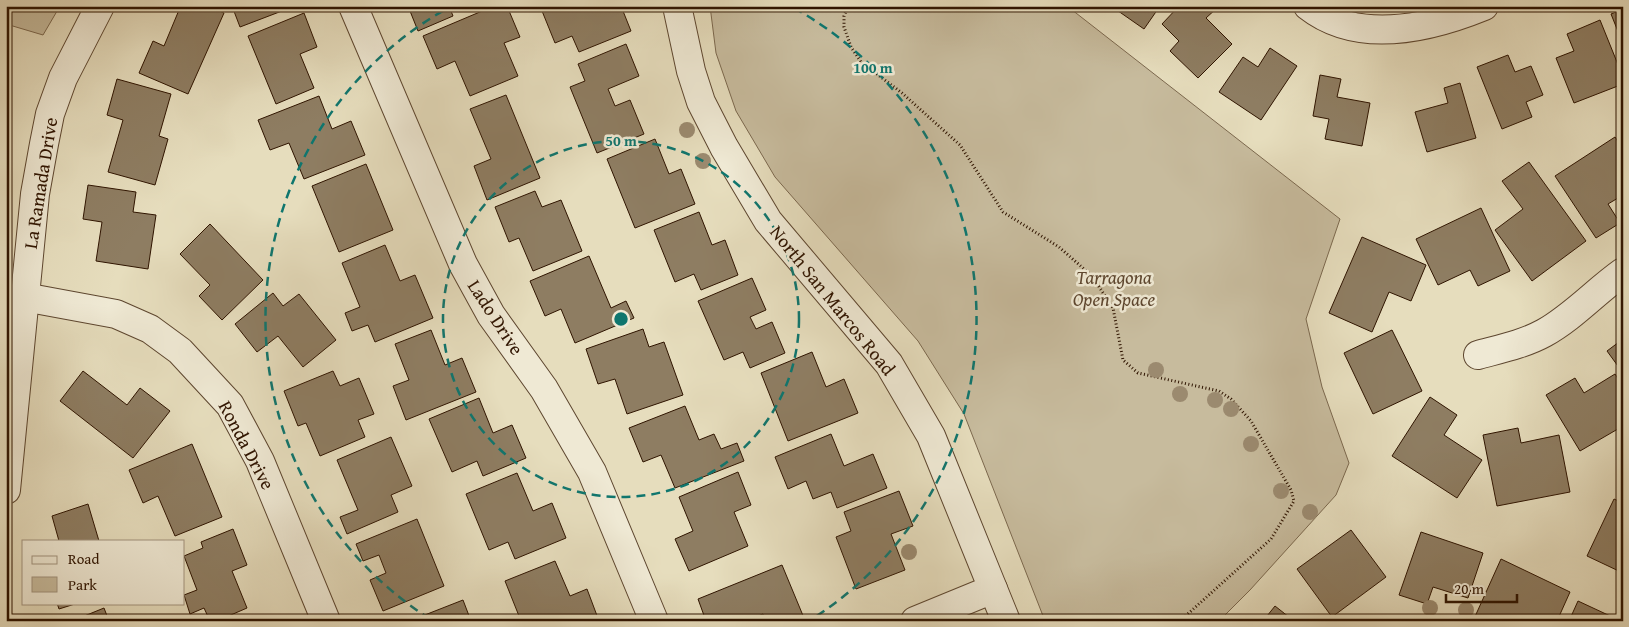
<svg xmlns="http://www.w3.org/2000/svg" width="1629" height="627" viewBox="0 0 1629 627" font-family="'Gentium Book Plus',serif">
  <rect width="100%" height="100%" fill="#e6ddbd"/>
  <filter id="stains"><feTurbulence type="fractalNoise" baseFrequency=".004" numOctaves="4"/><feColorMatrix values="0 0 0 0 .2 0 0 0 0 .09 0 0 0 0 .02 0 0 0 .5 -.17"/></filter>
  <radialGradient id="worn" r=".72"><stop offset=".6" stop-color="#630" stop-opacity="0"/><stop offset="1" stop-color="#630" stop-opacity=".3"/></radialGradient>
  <g fill="#c7bb9d" stroke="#7b684e">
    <path d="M6,6H60L43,35L6,24Z"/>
    <path d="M710,6H1067L1340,219L1306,319L1322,387L1349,463L1336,495L1250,590L1219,621H1045L964,414L918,341L775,177L736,111L716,53Z"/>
  </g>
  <g fill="#8e7d62" stroke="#2f1400">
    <path d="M171,6H209L224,13L188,94L139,73L153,41L164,46L179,10Z"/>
    <path d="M232,6H295L240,27Z"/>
    <path d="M408,6H449L453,16L418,31Z"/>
    <path d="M494,6H507L520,37L504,43L518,76L470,96L455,61L437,69L423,36Z"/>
    <path d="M540,6H621L631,31L579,52L572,36L555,43Z"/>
    <path d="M1111,6H1160L1144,29Z"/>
    <path d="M1179,6H1215L1217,8L1206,18L1232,44L1198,78L1170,51L1179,41L1162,24Z"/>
    <path d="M1623,9V44L1611,14Z"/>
    <path d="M304,13L317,47L300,54L314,88L276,104L248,36Z"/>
    <path d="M1600,20L1623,77V84L1574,103L1556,58L1574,51L1567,34Z"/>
    <path d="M626,44L639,76L608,89L615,106L630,100L644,134L597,153L570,87L585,81L578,64Z"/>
    <path d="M1270,48L1297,66L1261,120L1219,92L1243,57L1258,67Z"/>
    <path d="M1508,55L1515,72L1531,66L1543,95L1526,102L1532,117L1502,129L1477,67Z"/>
    <path d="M1320,75L1341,79L1337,97L1370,103L1362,146L1325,139L1329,119L1313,116Z"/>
    <path d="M117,79L171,94L159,136L168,139L155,185L108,172L123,120L107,115Z"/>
    <path d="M1460,83L1476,138L1427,152L1415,112L1448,103L1444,88Z"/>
    <path d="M506,95L540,178L487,200L474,166L491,159L470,109Z"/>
    <path d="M319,96L332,129L351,121L365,155L304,179L289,143L270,150L258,120Z"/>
    <path d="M1615,137L1623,149V195L1608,204L1620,223L1596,238L1555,176Z"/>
    <path d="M655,139L669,174L681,169L695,204L635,228L607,159Z"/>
    <path d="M1529,162L1586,241L1532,281L1495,230L1523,209L1502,181Z"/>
    <path d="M366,164L393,230L339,252L312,186Z"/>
    <path d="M88,185L136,192L133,212L156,215L148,269L96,261L102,222L83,219Z"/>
    <path d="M535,191L542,207L561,200L582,251L533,271L519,238L509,242L495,207Z"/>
    <path d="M1481,208L1510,271L1478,286L1470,270L1438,285L1416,239Z"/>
    <path d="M699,212L712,245L725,240L738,275L701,290L694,274L675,282L654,230Z"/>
    <path d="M210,224L263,280L222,320L199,296L210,285L180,254Z"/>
    <path d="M1362,237L1426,265L1411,301L1389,292L1372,332L1329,313Z"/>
    <path d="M385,245L400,281L415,275L433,318L375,342L368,325L352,331L345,313L360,307L342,263Z"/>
    <path d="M589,256L611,308L626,301L634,318L575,343L561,309L545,316L530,281Z"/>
    <path d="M752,278L766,310L750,317L756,329L772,322L785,353L750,368L743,352L724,360L698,301Z"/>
    <path d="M273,293L283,306L299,294L336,340L303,367L278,336L257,352L235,324Z"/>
    <path d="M643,329L649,347L664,342L683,395L627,414L615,379L598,384L586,349Z"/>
    <path d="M431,330L445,365L462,358L476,392L406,420L393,386L409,380L395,344Z"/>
    <path d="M1392,330L1422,391L1373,414L1344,353Z"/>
    <path d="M1623,339V373L1607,351Z"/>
    <path d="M812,352L826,387L844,379L858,413L788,441L761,373Z"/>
    <path d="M83,371L127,405L140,388L170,411L133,458L60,401Z"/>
    <path d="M333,371L340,386L359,378L374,414L358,420L365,437L320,456L306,423L298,426L284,391Z"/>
    <path d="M1615,374L1623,386V426L1580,451L1546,395L1575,378L1584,393Z"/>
    <path d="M1430,397L1457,415L1444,435L1482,460L1457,498L1392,456Z"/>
    <path d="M479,398L493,433L512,425L526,458L483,476L477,461L452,472L429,419Z"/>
    <path d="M685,406L699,440L714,434L721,449L737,443L744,461L675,488L661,455L643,462L629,428Z"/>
    <path d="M1518,428L1521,443L1559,435L1570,492L1497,506L1483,435Z"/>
    <path d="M831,434L844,466L873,454L887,488L837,508L831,492L813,499L806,481L788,489L775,457Z"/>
    <path d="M391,437L412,486L391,495L398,512L347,534L340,517L358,510L337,460Z"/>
    <path d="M192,444L222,517L175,536L158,496L143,503L129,470Z"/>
    <path d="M738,472L751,505L734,512L748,546L689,571L675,539L693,531L679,497Z"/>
    <path d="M517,473L533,511L552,503L566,538L515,559L508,542L489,550L466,494Z"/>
    <path d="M899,491L913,526L891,534L905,570L856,589L836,537L851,531L844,512Z"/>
    <path d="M1614,499L1623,503V573L1587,556Z"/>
    <path d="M88,504L99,541H59L52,516Z"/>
    <path d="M417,519L444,586L383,611L370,580L386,573L379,555L363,561L356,544Z"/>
    <path d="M233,529L247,565L232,571L247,608L217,621H210L204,608L190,614L184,595L197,590L184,556L203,548L201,542Z"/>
    <path d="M1351,530L1386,577L1332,617L1297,569Z"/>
    <path d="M1421,532L1483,553L1468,598L1433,587L1427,604L1399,595Z"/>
    <path d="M1501,559L1570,592L1557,621H1473Z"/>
    <path d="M555,561L570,596L587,589L599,621H521L505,581Z"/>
    <path d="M782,565L804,618L796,621H765L763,614L746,621H706L698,599Z"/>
    <path d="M463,600L471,621H413L412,620Z"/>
    <path d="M1578,601L1621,621H1569Z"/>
    <path d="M57,603H78L59,609Z"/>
    <path d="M1275,606L1294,621H1263Z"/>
    <path d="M104,608L109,621H72Z"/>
  </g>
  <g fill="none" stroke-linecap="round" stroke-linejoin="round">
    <g stroke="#5d462f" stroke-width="30">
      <g id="minor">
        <path d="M353,6L463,264L491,315L544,389L592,472L654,621"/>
        <path d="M677,6L691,71L701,102L724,147L768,221L889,364L931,436L1006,621"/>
        <path d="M1308,6C1359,46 1430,28 1484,6"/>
        <path d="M24,297L116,314L150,329L180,351L230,405L260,461L326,621"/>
        <path d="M1478,355C1500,349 1524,344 1544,333C1573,317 1596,291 1623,272"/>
        <path d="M6,490L35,194L44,144L50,114L63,78L100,6"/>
        <path d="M915,621L993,589"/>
      </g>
    </g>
    <path stroke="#2f1400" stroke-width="3" stroke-dasharray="1 2.5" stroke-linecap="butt" d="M848,6L844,16V27L851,47L861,62L902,93L960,145L1003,212L1059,247L1092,276L1113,308L1123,360L1138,373L1219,391L1231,399L1251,421L1291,490L1294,501L1271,539L1180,621"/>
    <use href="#minor" stroke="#efe9d4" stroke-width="28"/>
  </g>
  <g fill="#9b8a6f">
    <circle cx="687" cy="130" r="8"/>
    <circle cx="703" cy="161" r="8"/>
    <circle cx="1156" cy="370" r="8"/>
    <circle cx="1180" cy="394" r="8"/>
    <circle cx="1215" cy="400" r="8"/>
    <circle cx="1231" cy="409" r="8"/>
    <circle cx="1251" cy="444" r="8"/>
    <circle cx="1281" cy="491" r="8"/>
    <circle cx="1310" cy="512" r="8"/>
    <circle cx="909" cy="552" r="8"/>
    <circle cx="1430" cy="608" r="8"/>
    <circle cx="1466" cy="610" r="8"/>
  </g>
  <g fill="none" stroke="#0f766e" stroke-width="2.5" stroke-dasharray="9 6">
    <circle cx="621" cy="319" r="178"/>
    <path d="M430 619A356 356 0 0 1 448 8M794 8A356 356 0 0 1 812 619"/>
  </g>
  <g text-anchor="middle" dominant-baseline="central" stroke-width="5" stroke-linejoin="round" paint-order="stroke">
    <g font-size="19" fill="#2f1400" stroke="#efe9d4">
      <text transform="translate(40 183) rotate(-81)">La Ramada Drive</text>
      <text transform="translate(833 300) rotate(51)">North San Marcos Road</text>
      <text transform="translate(496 317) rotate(57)">Lado Drive</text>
      <text transform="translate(247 445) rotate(62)">Ronda Drive</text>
    </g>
    <g font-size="19" font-style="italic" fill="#5d462f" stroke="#efe9d4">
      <text x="1114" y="277">Tarragona<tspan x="1114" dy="22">Open Space</tspan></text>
    </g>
  </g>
  <circle cx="621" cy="319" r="8" fill="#0f766e" stroke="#efe9d4" stroke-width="2.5"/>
  <g font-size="15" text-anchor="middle" font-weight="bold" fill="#0f766e" stroke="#efe9d4" stroke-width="5" stroke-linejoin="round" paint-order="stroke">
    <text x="873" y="73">100 m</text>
    <text x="621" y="146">50 m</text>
  </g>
  <rect width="1629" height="627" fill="none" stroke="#e6ddbd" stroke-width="25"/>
  <rect x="8" y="8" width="1614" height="612" fill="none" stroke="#2f1400" stroke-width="2.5"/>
  <rect x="12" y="12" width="1604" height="602" fill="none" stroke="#2f1400"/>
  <rect x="22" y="540" width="162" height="65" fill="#efe9d4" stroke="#a2947f"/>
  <rect x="32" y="556" width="25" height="8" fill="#efe9d4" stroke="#a2947f"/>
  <text x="68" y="564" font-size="15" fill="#2f1400">Road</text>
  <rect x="32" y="577" width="25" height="15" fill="#c7bb9d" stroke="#a2947f"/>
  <text x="68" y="590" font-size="15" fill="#2f1400">Park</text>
  <path d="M1446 594v8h71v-8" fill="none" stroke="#2f1400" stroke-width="2.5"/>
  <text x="1454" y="594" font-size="15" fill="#2f1400" stroke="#efe9d4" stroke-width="4" paint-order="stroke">20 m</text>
  <rect width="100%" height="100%" filter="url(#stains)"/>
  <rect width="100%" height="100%" fill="url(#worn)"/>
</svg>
